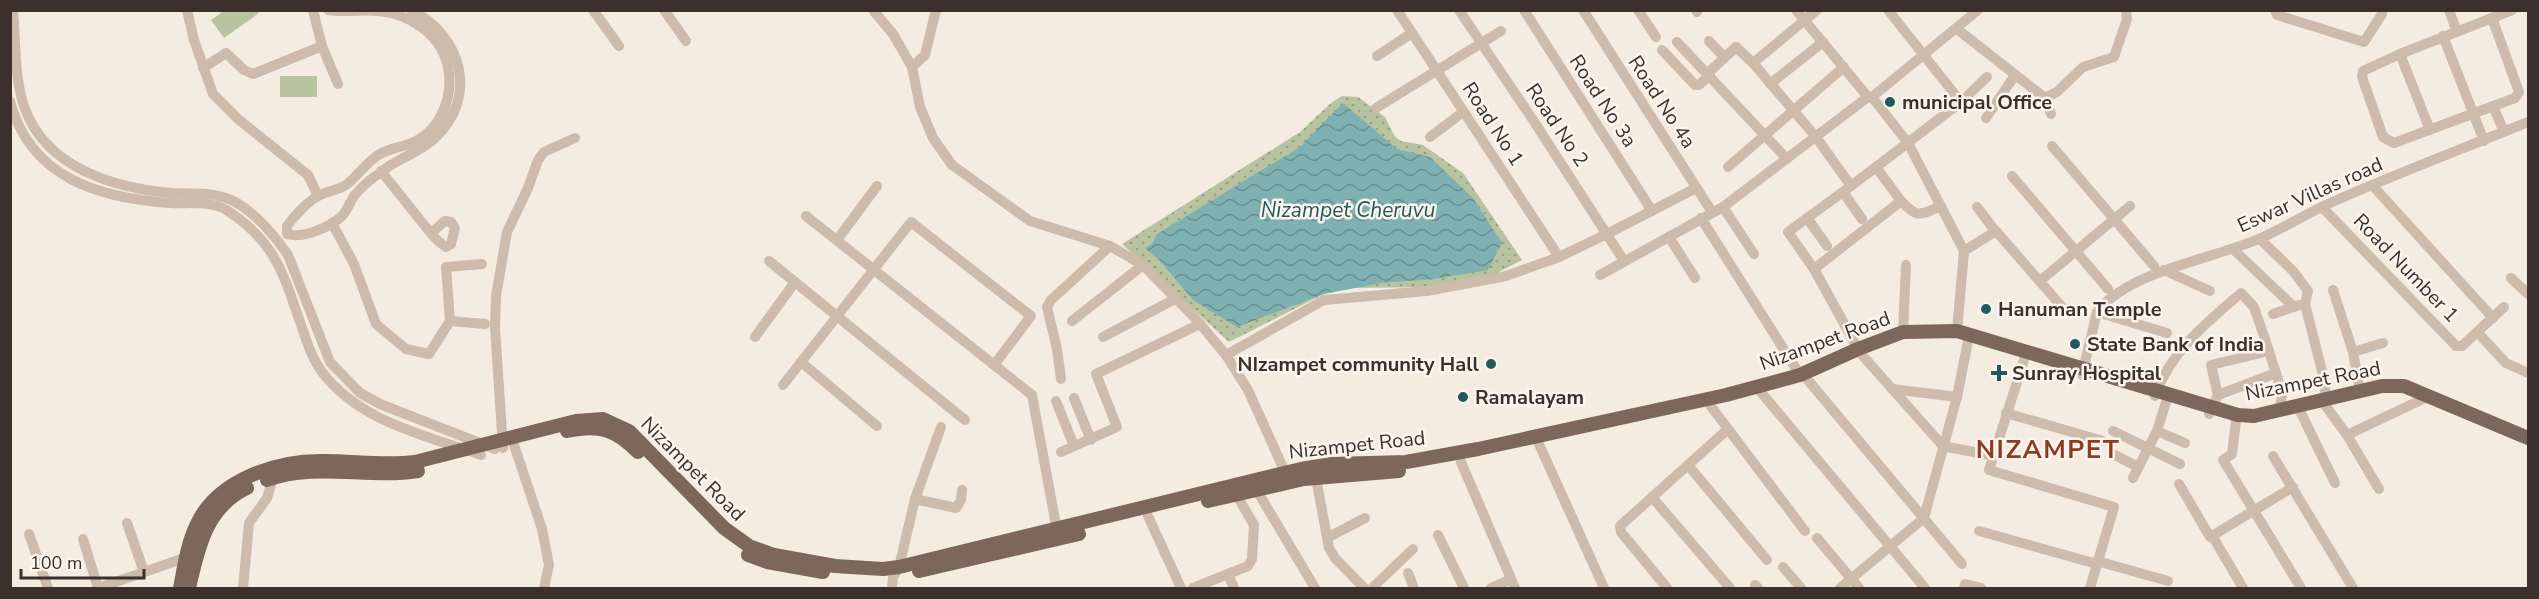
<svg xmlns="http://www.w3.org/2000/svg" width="2539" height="599" viewBox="0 0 2539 599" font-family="'Nunito Sans',sans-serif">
  <defs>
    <pattern id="park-dots" width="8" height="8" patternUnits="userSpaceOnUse" patternTransform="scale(1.5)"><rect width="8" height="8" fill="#b8c4a0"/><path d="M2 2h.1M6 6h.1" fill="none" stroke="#97a083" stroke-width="1.8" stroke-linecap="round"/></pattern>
    <pattern id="water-waves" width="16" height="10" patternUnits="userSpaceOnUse" patternTransform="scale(1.5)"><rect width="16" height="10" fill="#7fb0b2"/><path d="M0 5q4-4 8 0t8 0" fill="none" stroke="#699091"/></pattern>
  </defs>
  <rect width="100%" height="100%" fill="#f4ebe1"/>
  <path fill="url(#park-dots)" d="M1342,96L1358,97L1385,117L1395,137L1401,141L1423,145L1463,173L1522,260L1493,275L1431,287L1350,288L1326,293L1229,342L1122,244L1300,132L1331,103Z"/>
  <g fill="#b8c4a0">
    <path d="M224,11H257L259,13L224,38L211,20Z"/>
    <rect x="280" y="76" width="37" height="21"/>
  </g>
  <path fill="url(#water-waves)" d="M1343,103L1397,149L1430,157L1473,198L1502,243L1488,270L1433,279L1381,283L1324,294L1237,327L1193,300L1160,261L1145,248L1152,244L1157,234L1300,147Z"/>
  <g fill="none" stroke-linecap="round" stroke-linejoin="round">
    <g stroke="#cdbbac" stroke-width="10">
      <path d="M13,10C16,43 14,79 25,109C47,168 114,188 171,193C193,194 217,191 237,203C256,214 276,237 288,255L330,362L360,393L380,404L495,449"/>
      <path d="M187,10L194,40L213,94L238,119L308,175L318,196"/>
      <path d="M313,10L322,46L338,84"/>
      <path d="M328,10C345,13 362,9 379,11C409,14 439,33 447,63C455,92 443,128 414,142C404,147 390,148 380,154C366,162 358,176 346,185C338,190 328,191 320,195C309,200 294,216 287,226V234C303,239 330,227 342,216C347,211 350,202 354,196C361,187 371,179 381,172C398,158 419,153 435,138C479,97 462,35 411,10"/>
      <path d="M593,10L619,46"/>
      <path d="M664,10L686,41"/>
      <path d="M873,10L893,34L912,67L920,107L933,138L952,165L1030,221L1110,246L1143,265L1195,318L1226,355L1248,390L1285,472"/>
      <path d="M1397,10L1559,257"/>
      <path d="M1459,10L1535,123L1624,261"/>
      <path d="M1524,10L1652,211"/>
      <path d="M1583,10L1712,212"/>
      <path d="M1638,10L1656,37"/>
      <path d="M1696,10L1697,12"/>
      <path d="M1796,10L1868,97H1872L1908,143L1964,251L1957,331"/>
      <path d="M1817,10L1753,63L1816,137L1851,186L1876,167"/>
      <path d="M1888,10L1961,102"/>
      <path d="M2275,10L2277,15L2364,42L2382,14V10"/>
      <path d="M2449,10L2457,32"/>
      <path d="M2492,18L2519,92L2515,98L2394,143L2383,137L2362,77L2363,71L2400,54Z"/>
      <path d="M2492,18L2512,10"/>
      <path d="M1957,29L2045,98L2051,114"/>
      <path d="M2443,36L2484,141"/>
      <path d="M1709,41L1724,57"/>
      <path d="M1677,42L1787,159"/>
      <path d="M1662,50L1695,85H1699L1710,75"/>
      <path d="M2400,54L2430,130"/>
      <path d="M1377,56L1412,33"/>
      <path d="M912,67L925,55L936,10"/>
      <path d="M203,68L226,53L244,70L253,74L322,46"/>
      <path d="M1708,73L1736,47L1753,63"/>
      <path d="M1770,84L1823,42"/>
      <path d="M1872,97L1978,10"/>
      <path d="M2045,98L2057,92L2083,67L2114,57L2127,19L2126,10"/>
      <path d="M10,101C30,178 99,198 170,203C189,204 211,200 228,211C274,241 283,272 300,322C306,339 311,357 322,372C360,422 425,435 481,455"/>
      <path d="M2493,106L2504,132"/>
      <path d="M1376,108L1501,31"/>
      <path d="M1986,118L2015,75"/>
      <path d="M1430,137L1463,112"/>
      <path d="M2052,146L2154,266"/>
      <path d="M1728,167L1844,67"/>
      <path d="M381,171L429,231C434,237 439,243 446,247L451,244L455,228L451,222L445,221L431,233"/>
      <path d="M2012,176L2108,289"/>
      <path d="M2373,186L2493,318"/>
      <path d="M1843,192L1862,219"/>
      <path d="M1901,201C1918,219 1919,215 1941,206"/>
      <path d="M1723,207L1754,254"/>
      <path d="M1977,207L1996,232"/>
      <path d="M2322,207L2456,346H2462L2504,307"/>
      <path d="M806,216L1032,395L1058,536"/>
      <path d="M1701,218L1800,375"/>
      <path d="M1807,218L1827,246"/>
      <path d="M332,223L354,264L376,324L406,349L429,354L450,321L446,267L482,264"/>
      <path d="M1669,237L1695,278"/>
      <path d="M2260,239L2293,271L2308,291L2305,304L2325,383V400"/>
      <path d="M837,240L877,186"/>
      <path d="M2233,249L2294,307"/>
      <path d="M1964,251L1996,231L2062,307"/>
      <path d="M769,261L965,420"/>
      <path d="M1814,269L1788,232L1851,186"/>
      <path d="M2164,270L2210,291"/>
      <path d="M1600,275L1723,207L1868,97"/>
      <path d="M2511,278L2528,294"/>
      <path d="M2040,281L2130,206"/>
      <path d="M2333,290L2353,352L2360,391"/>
      <path d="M2273,314L2299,305"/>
      <path d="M450,321L485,324"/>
      <path d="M1072,321L1143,265"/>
      <path d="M1903,332L1906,265"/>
      <path d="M2167,333L2097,312C2130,270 2211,260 2261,238C2284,228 2306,214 2330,203C2395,174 2462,149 2528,122"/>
      <path d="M2478,333L2506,363L2528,373"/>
      <path d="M755,337L795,282"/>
      <path d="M1103,337L1175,299"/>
      <path d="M1858,349L1814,269L1901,201L1876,167L1961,102L1987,77"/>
      <path d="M2353,352L2383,343"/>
      <path d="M1226,355L1324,300L1427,291L1506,276L1559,257L1607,234L1696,188"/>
      <path d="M1862,355L1943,446L1994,456"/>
      <path d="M2025,357L1989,470L2114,507L2090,588"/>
      <path d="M801,362L877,426"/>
      <path d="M2082,375L2097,312"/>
      <path d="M1061,379L1057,349L1047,307L1051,300L1110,246"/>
      <path d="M1807,379L1962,564"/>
      <path d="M783,385L911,222L1031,316L994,365"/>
      <path d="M1892,389L1957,397"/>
      <path d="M1760,391L1925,588"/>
      <path d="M2218,395L2276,373"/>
      <path d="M2155,396C2170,352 2207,322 2241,293L2254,307L2266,342L2282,392L2280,410"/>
      <path d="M1074,398L1091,440"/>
      <path d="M1056,401L1074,446"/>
      <path d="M1710,405L1805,531"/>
      <path d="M2325,405L2347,435L2379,489"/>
      <path d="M2300,411L2335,483"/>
      <path d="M2006,413L2103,441"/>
      <path d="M2209,414L2218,395L2211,365L2269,351"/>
      <path d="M2236,421L2232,454L2223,460L2301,588"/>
      <path d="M2113,431L2180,464"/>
      <path d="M2157,431L2185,443"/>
      <path d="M2347,435L2423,399"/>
      <path d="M1538,442L1604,588"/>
      <path d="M514,445L542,529L549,565L544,588"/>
      <path d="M503,448L495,328L496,296L507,232L528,188L538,160L544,152L575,138"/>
      <path d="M1061,452L1117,427L1096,374L1200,324"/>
      <path d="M2115,455L2138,467"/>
      <path d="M2273,456L2353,588"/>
      <path d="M1461,462L1515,588"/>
      <path d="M1688,465L1767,560"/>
      <path d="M1316,478L1329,548L1335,558L1364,588"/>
      <path d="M2133,478L2157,431L2167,399"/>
      <path d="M2179,484L2210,537L2293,487"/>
      <path d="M1256,489L1315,588"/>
      <path d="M1652,497L1730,588"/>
      <path d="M915,499L956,508L961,500L962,490"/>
      <path d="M1148,516L1181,588"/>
      <path d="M127,523L144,572"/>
      <path d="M1979,531L2097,564"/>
      <path d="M29,534L48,588"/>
      <path d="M1438,535L1464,588"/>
      <path d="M2213,537L2243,588"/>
      <path d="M1327,538L1365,518"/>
      <path d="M1817,538L1859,588"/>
      <path d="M83,539L98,588"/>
      <path d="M2097,561L2168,581"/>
      <path d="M1783,567L1801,588"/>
      <path d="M1408,573L1414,588"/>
      <path d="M1228,574L1234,588"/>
      <path d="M1755,585L1758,588"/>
      <path d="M99,588L187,557"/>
      <path d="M243,588L249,523L267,498L273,478"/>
      <path d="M892,588L893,577L899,567L915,499L941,427"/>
      <path d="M1193,588L1248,566L1252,559L1254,525L1236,494"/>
      <path d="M1372,588L1413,549"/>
      <path d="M1491,588L1511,579"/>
      <path d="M1667,588L1621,532L1620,526L1728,429"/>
      <path d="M1840,588L1924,518L1957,397L1968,341"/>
      <path d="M1964,588L1965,584L1981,588"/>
    </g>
    <g stroke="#7d675c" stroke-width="14">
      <path d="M567,431C599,424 615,429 638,452"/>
      <path d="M267,480C315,462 368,479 418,471"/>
      <path d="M1208,501L1304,479L1399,471"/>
      <path d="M748,555L767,562L823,572"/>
      <path d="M919,571L1079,534"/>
      <path d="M180,588C184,568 187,545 196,526C216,480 277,460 324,461C355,461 384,466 415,462L576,421L603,419L629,431L724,528L749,546L774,555L835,566L883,569L899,567L1301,469L1332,464L1406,462L1478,449L1726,395L1800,375L1858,349L1903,332L1957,331L2238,415L2254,416L2382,386H2404L2528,438"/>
      <path d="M189,588C198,549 206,507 247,488"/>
    </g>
  </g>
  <g fill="#1f5a5e" stroke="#fbf5ee" stroke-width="2">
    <circle cx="1890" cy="102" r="6"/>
    <circle cx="1986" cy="309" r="6"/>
    <circle cx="2075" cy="344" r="6"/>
    <circle cx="1491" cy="364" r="6"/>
    <path d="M1996 364h6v6h6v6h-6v6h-6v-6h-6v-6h6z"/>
    <circle cx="1463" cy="397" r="6"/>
  </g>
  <g text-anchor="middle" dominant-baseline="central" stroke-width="5" stroke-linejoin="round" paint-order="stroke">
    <g font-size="20" fill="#3b302b" stroke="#fbf5ee">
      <text transform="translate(1603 101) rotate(57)">Road No 3a</text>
      <text transform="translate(1662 102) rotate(57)">Road No 4a</text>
      <text transform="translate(1493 124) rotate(57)">Road No 1</text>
      <text transform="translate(1557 125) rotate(56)">Road No 2</text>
      <text transform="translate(2310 195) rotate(-24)">Eswar Villas road</text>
      <text transform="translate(2406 268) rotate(46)">Road Number 1</text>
      <text transform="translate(1825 341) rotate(-20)">Nizampet Road</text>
      <text transform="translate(2313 381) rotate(-11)">Nizampet Road</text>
      <text transform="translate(1357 445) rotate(-6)">Nizampet Road</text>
      <text transform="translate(693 469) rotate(45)">Nizampet Road</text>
    </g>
    <g font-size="20" font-weight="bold" fill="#3b302b" stroke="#fbf5ee" text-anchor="start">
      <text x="1902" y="102">municipal Office</text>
      <text x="1998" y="309">Hanuman Temple</text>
      <text x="2087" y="344">State Bank of India</text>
      <text x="1479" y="364" text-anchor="end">NIzampet community Hall</text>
      <text x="2012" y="373">Sunray Hospital</text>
      <text x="1475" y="397">Ramalayam</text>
    </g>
    <g font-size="21" font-style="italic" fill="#1f5a5e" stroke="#fbf5ee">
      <text x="1348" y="210">Nizampet Cheruvu</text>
    </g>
    <g font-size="26" font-weight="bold" letter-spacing="1.5" fill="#8c3b22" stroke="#fbf5ee">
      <text x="2048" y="449">NIZAMPET</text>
    </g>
  </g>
  <rect width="2539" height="599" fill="none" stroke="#3b302b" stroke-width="24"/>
  <path d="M21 569v9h123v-9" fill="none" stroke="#3b302b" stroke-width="3"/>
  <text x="30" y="569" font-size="18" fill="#3b302b" stroke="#fbf5ee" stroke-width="4.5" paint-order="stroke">100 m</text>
</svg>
